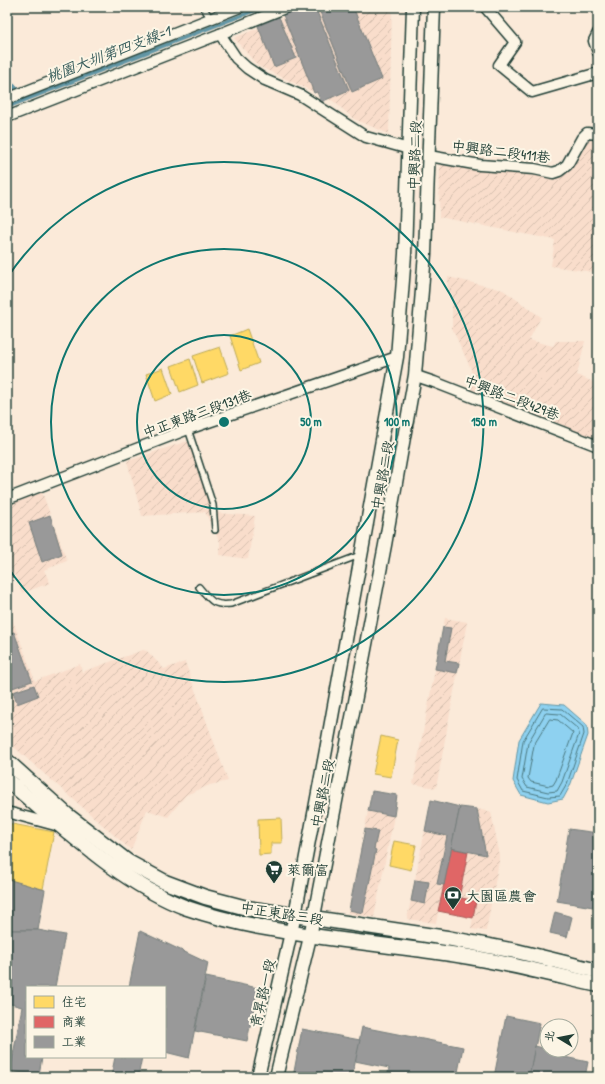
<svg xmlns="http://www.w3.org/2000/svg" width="605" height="1084" viewBox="0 0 605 1084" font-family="'Patrick Hand','LXGW WenKai TC',sans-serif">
  <defs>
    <pattern id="industrial-furrows" width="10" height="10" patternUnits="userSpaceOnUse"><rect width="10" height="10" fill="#f9ddcb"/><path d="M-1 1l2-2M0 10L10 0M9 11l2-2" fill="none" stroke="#d5bfaf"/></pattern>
  </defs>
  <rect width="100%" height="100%" fill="#fbead9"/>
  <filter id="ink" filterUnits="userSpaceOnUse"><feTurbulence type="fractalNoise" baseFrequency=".025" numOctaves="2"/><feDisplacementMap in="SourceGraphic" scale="8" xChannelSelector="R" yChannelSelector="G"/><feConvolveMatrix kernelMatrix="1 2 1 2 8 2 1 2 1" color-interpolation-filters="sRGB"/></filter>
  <g filter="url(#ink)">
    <g fill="url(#industrial-furrows)">
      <path d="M310,7H392L389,134L354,119L333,101L258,66L234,38Z"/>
      <path d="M591,138L598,140V243L593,272L551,266L555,240L439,217L440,162L559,176L566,172L586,140Z"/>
      <path d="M448,277L503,290L541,317L529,340L553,346L556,341H585L577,375L598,384V440L470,389L471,369L452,328V297L447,290Z"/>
      <path d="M194,439L218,513L255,516L248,559L220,555V542L205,512L142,516L127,461Z"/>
      <path d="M42,492L67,561L44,570L50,583L22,593L7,559V505Z"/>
      <path d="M7,605L35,681L80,664L82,672L143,650L147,651L164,669L185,662L228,781L210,785L186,795L168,817L147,810L131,850L7,741Z"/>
      <path d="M445,618L467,622L436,788L413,784Z"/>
      <path d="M431,800L460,807L436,923L407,919Z"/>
      <path d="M477,809L491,812L500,856L486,931L471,929L476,901L459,898L468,852L486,855Z"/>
      <path d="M368,811L394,816L374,917L348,913Z"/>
    </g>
    <path fill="#8ed1f0" stroke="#6296a5" d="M541,703L564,705L587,725L588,735L570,786L563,799L548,802L521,795L513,781L519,740Z"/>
    <g fill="#ffd966" stroke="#bcaa57">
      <path d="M247,329L259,363L241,370L230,336Z"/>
      <path d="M220,347L229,373L202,383L193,356Z"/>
      <path d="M190,359L198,385L180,392L171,366Z"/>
      <path d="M163,368L172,394L155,401L146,374Z"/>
      <path d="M381,736L398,740L391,777L373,774Z"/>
      <path d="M281,818L282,843H271V854L259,855L258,819Z"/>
      <path d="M7,823L54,832L43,889L7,882Z"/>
      <path d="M394,841L416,845L411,870L389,865Z"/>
    </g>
    <g fill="#e06666" stroke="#a65a57">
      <path d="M451,848L468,852L459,898L442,894Z"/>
      <path d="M442,894L476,901L473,918L438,911Z"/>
    </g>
    <g fill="#999" stroke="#747d7b">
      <path d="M302,7H315L349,90L321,102L317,92L314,93L283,15Z"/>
      <path d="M318,7H353L382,79L352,92Z"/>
      <path d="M279,17L296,58L274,67L258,26Z"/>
      <path d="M50,515L62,554L42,562L29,523Z"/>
      <path d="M443,627L451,628L445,661L459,663L457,673L435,669Z"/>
      <path d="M14,632L32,681L7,690V634Z"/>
      <path d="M34,685L38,696L17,704L13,692Z"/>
      <path d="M372,791L397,795L394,816L368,811Z"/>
      <path d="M431,800L460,807L444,885L437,884L447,836L425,831Z"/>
      <path d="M460,807L477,809L486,855L451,848Z"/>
      <path d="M365,829L378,831L374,849L376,850L363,913L349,910Z"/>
      <path d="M569,829L598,833V874L593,907L557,901Z"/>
      <path d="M7,879L45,890L38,930H7Z"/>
      <path d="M415,880L429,882L425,904L411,901Z"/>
      <path d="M555,912L572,917L567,937L550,933Z"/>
      <path d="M7,930H38L65,935L55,987H27V1057H42L39,1075L10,1071L22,1007L7,1003Z"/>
      <path d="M140,931L208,963L189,1058L165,1052V987H129Z"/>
      <path d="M206,977L258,988L247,1041L195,1031Z"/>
      <path d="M506,1016L540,1023L529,1077H494Z"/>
      <path d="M362,1027L463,1047L457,1077H387L389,1068L355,1061Z"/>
      <path d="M302,1029L360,1040L352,1077H293Z"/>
      <path d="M535,1046L547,1049V1050H556L555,1055L588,1062L585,1077H529Z"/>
      <path d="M115,1057H142L138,1077H111Z"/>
    </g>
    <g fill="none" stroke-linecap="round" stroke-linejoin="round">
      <g stroke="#4b787f" stroke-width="1">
        <path d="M543,708L562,709L583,727L584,734L567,784L560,796L548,797L523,791L517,780L523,741Z"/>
        <path d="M546,713L560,714L578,729L579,734L562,782L557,791L548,792L527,787L522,779L528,743Z"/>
        <path d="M550,719L558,720L573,733L556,780L553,785L549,786L531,782L528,778L534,745Z"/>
      </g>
      <g stroke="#6296a5" stroke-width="3.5">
        <path d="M216,7L217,10"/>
        <path d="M7,81L17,88L7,92"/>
        <path d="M7,107L263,7"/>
      </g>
      <g stroke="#1f3d34" stroke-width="8">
        <g id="service">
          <path d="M203,7L211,19"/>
          <path d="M188,429L213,505L215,530"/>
          <path d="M199,587C211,601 213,606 231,604L360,555"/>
        </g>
      </g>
      <g stroke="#1f3d34" stroke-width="13">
        <g id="minor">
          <path d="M485,7L515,42L499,65L532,92L598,73"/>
          <path d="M598,33L594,41L598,52"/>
          <path d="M220,34L236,58L247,68L265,80L300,95L366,137L409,149"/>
          <path d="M7,99L240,7"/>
          <path d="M7,117L220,34L287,7"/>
          <path d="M429,156L480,165L534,169L553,173L559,171L567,165L582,138L587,133L598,134"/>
          <path d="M415,375L422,378L434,382L598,446"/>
          <path d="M7,499L188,429L397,357"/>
          <path d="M7,812L59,826"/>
        </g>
      </g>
      <g stroke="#1f3d34" stroke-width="15">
        <g id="tertiary">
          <path d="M258,1077L295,915L326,750L397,357L405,254L413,7"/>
          <path d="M276,1077L310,937L385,545L415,375L425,254L434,7"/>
        </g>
      </g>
      <g stroke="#1f3d34" stroke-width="17">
        <g id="secondary">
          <path d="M7,761L67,815L128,862L165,882L205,897L247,908L447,938L516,951L598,971"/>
          <path d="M7,780C62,826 120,883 187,908C213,917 239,923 265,928C322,939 380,944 437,952C491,959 545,973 598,985"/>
        </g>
      </g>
      <use href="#service" stroke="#fcf5e5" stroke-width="5"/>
      <use href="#minor" stroke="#fcf5e5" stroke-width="10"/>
      <use href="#tertiary" stroke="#fcf5e5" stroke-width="12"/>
      <use href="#secondary" stroke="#fcf5e5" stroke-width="14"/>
    </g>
  </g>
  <g fill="none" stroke="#0f766e" stroke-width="2">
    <circle cx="224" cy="422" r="87"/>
    <circle cx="224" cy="422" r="173"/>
    <path d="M7 278A260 260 0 1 1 7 566"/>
  </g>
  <defs>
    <g id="supermarket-pin" transform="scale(0.9)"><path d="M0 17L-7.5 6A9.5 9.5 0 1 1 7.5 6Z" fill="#1f3d34" stroke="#fcf5e5"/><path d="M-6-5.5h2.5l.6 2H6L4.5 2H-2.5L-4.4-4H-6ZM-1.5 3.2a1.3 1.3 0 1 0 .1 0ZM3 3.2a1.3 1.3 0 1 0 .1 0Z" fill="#fff"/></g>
    <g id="bank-pin" transform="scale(0.9)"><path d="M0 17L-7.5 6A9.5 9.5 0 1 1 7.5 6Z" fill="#1f3d34" stroke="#fcf5e5"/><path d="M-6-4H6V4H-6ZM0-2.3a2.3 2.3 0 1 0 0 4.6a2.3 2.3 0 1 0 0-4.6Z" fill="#fff"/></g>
  </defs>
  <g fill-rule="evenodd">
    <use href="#supermarket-pin" x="274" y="869"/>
    <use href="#bank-pin" x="453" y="895"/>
  </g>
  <g text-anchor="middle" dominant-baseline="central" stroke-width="4" stroke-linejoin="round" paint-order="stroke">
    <g font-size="14" fill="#1f3d34" stroke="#fcf5e5">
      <text transform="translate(501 151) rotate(7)">中興路二段411巷</text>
      <text transform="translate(414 155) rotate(-88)">中興路二段</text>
      <text transform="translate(512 397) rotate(21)">中興路二段429巷</text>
      <text transform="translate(197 413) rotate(-20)">中正東路三段131巷</text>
      <text transform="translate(382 475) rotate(-80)">中興路二段</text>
      <text transform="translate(322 793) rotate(-79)">中興路二段</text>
      <text transform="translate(282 913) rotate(9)">中正東路三段</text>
      <text transform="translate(262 993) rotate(-77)">青昇路一段</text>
    </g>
    <g font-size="14" fill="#1f3d34" stroke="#fcf5e5" text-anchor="start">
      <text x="287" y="869">萊爾富</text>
      <text x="466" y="895">大園區農會</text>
    </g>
    <g font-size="15" font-style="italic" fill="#355b5a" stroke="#fcf5e5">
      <text transform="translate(108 54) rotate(-21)">桃園大圳第四支線-1</text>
    </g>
  </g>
  <circle cx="224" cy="422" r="6" fill="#0f766e" stroke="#fcf5e5" stroke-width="2"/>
  <g font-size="12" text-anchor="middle" font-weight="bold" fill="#0f766e" stroke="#fcf5e5" stroke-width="4" stroke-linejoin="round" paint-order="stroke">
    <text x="311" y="426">50 m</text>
    <text x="397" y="426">100 m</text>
    <text x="484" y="426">150 m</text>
  </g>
  <rect width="605" height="1084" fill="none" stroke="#fcf5e5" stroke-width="24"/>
  <rect x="12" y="12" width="581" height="1060" fill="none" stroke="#1f3d34" stroke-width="1.5" filter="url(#ink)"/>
  <rect x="26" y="986" width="140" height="72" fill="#fcf5e5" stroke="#a4ab9e"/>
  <rect x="34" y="996" width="20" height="12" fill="#ffd966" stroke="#a4ab9e"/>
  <text x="62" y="1006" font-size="12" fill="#1f3d34">住宅</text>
  <rect x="34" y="1016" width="20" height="12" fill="#e06666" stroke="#a4ab9e"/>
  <text x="62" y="1026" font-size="12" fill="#1f3d34">商業</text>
  <rect x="34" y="1036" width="20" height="12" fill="#999999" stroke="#a4ab9e"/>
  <text x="62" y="1046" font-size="12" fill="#1f3d34">工業</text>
  <g transform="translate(559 1038) rotate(280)"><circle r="19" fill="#fcf5e5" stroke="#a4ab9e"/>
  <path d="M0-3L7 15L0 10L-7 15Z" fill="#1f3d34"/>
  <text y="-6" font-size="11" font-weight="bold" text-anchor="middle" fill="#1f3d34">北</text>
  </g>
</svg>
